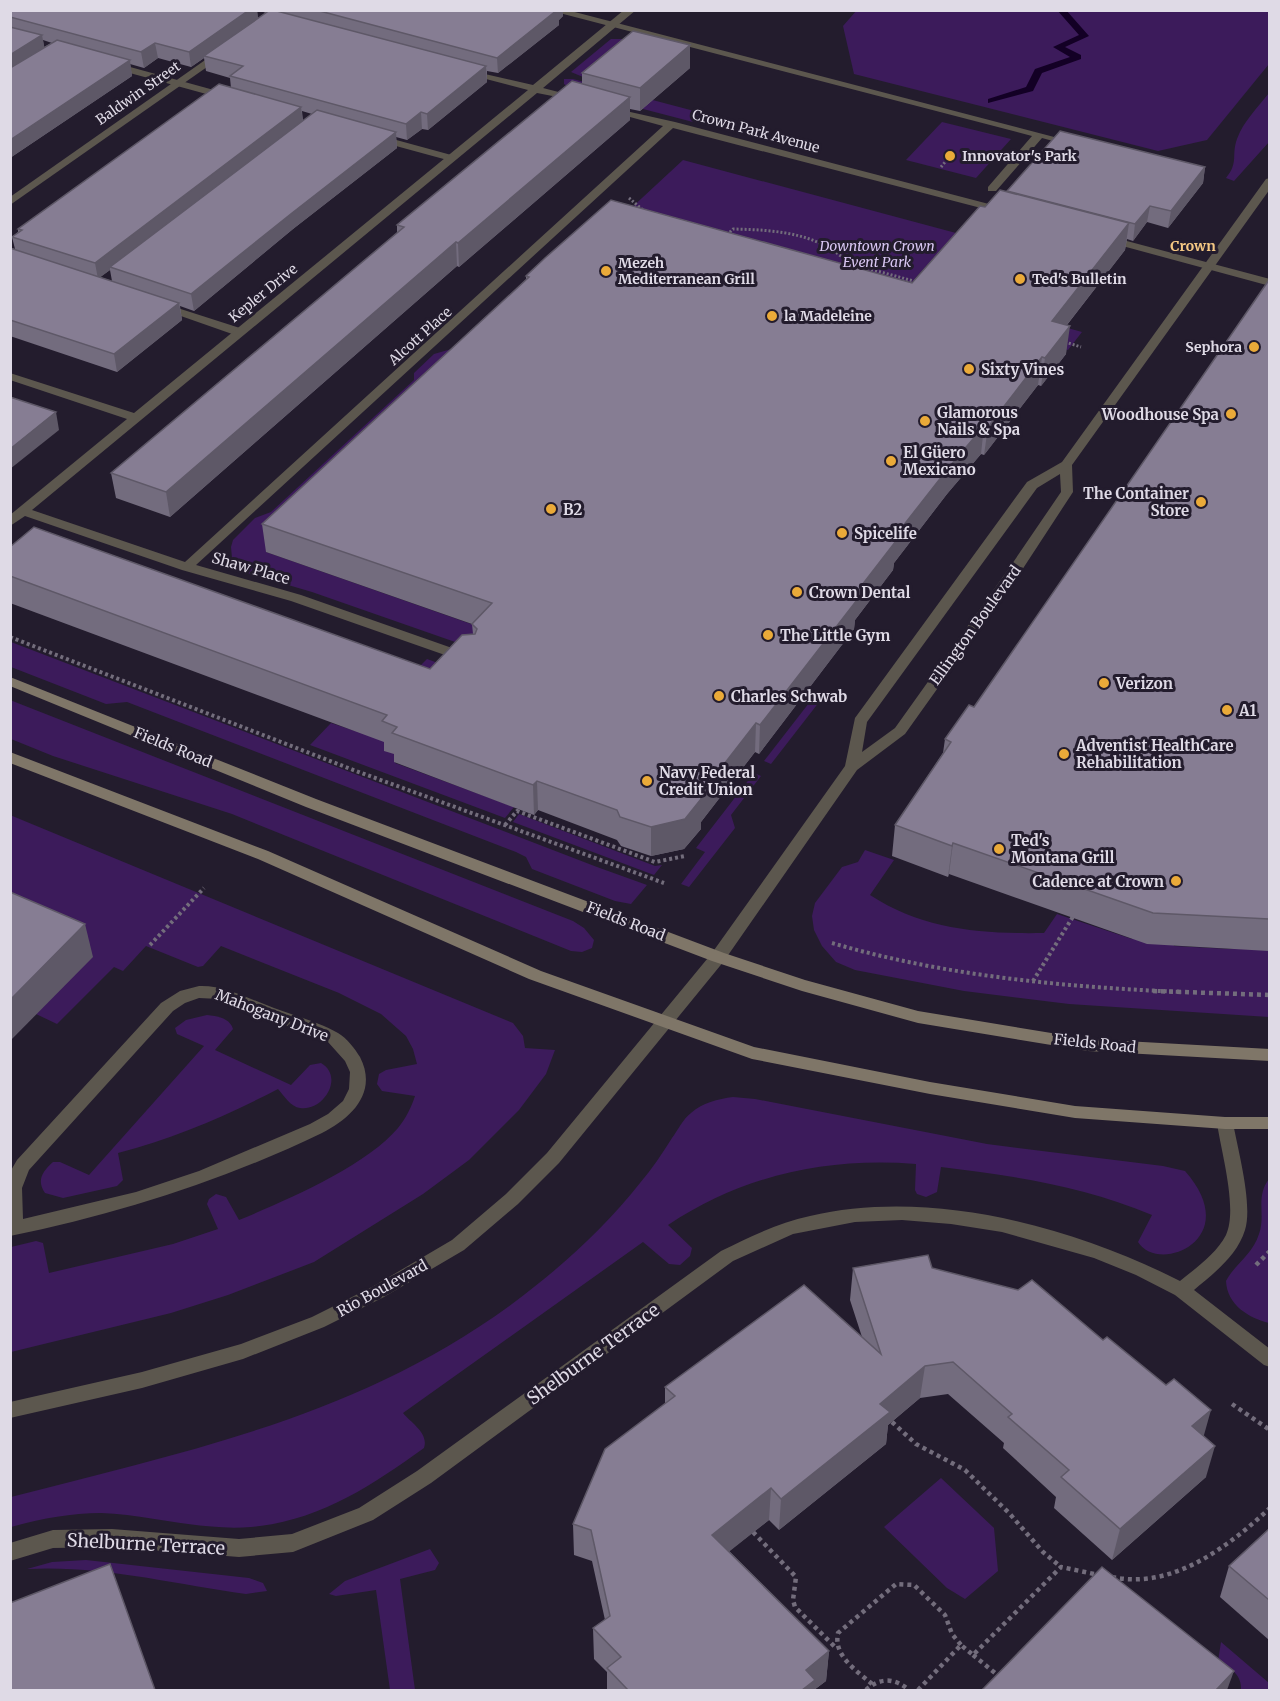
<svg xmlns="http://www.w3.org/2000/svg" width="1280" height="1701" viewBox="0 0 1280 1701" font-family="Merriweather,serif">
  <rect width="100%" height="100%" fill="#231c2d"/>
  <g fill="#3c1b5b">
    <path d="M857,10L1268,11L1269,64L1207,140L1158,151L854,74L843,26Z"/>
    <path d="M611,39H629L583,77L571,72Z"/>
    <path d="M564,79H573L717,117L710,123L693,122L574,91L564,84Z"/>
    <path d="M1269,93V142L1234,181L1226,178C1239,162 1231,156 1237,139C1243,122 1258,107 1269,93Z"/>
    <path d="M942,122L1011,139L976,178L906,160Z"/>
    <path d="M683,160L956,233L910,284L1082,332L1068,350L615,223Z"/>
    <path d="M455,348L266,552L494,632L478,650L312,592L247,573L232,558L231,547L233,540L255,518L271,512L414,380V373L434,354Z"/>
    <path d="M11,642L597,867L647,885L631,904L615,901L532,869L526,857L516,852L127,702L106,704L11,667Z"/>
    <path d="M427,659L449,667L395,763L514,807L505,818L310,745L331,723L355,731Z"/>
    <path d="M816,694L823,697L771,764L764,761Z"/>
    <path d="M10,700L573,921L584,928L594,940L592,948L582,952L571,951L232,814L53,756L11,739Z"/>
    <path d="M754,773L761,776L731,815L735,828L689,887L681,884L705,852L696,848Z"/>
    <path d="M519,814L655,866L662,865L654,875L513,822Z"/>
    <path d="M10,815L513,1023L523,1036L525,1048L555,1050L546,1074L519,1110L469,1160L423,1194L314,1262L228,1295L171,1313L11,1352V1247L36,1241L43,1243L49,1273L173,1244L218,1229L207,1204L209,1199L216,1194L226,1197L239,1220C285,1201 366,1166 398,1128C406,1118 411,1108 415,1096L382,1091L377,1084L379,1074L386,1070L417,1064L413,1049L406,1036L381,1014L339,993L221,946L203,966L198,967L146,946L123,971L114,967L57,1024L36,1014L11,921Z"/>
    <path d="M865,850L894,860L870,895C923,930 983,934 1044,933L1057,914L1132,939L1134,936L1173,943L1174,946L1229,949L1269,947V1017L1069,1004L964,991L855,970L836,962L822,946L814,930L812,916L815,903L842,867L858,862Z"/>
    <path d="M207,1015C217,1016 230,1018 233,1029L215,1050L291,1085L310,1065L321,1063C345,1077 323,1112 300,1108C291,1107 284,1096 278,1089C226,1116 175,1138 118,1153L123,1180L117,1186L63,1198L45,1193C36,1180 43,1171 53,1162H60L89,1175L204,1046L177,1034L175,1028L186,1020Z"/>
    <path d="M733,1097L755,1099L987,1144L1163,1166L1185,1171C1245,1239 1159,1275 1138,1242L1152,1215C1082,1186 1015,1176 941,1167L937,1192L926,1197L917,1194L915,1190L916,1164C827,1157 743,1175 668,1225L692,1248L690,1256L680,1265L669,1264L643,1242L403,1413C411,1423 429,1433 424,1448C371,1486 319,1521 251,1527C201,1531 151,1515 101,1513C70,1513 40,1519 11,1527V1497C191,1450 357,1417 512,1304C559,1269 604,1229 640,1183C652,1169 662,1154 672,1138C678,1130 683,1119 691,1113C702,1103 718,1099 733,1097Z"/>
    <path d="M1269,1179V1323C1249,1318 1227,1305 1226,1281C1235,1264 1253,1254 1259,1234C1266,1215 1255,1197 1269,1179Z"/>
    <path d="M941,1478L994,1528L998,1571L965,1599L947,1588L884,1527Z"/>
    <path d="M430,1549L439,1563L435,1570L400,1579L415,1690H390L376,1590L336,1596L329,1594L345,1581Z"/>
    <path d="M86,1560L249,1578L263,1583L267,1591L246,1594C173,1584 101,1565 27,1569L52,1562Z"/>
    <path d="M1221,1642L1269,1683V1690H1241C1242,1675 1231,1668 1218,1661Z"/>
  </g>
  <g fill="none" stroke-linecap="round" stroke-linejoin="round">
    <path fill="#130025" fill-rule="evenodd" d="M1057,10H1066L1089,36L1065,47L1081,55V59L1042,73L1033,91L988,103V99L1026,87L1035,69L1070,57L1053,47L1079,35Z"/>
    <g stroke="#736d7c" stroke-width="3" stroke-dasharray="2 2" stroke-linecap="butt">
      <path d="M941,167L950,156"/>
      <path d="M629,198L644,211"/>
      <path d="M727,235L733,229C779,230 824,233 855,270"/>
      <path d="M852,264L917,282"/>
      <path d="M1065,342L1081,347"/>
    </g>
    <g stroke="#736d7c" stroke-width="4" stroke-dasharray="3 3" stroke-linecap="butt">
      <path d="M10,637L356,771L664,883"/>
      <path d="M505,825L517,811L655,862L685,856"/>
      <path d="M832,943C945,976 1064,987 1182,992"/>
      <path d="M150,945L204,888"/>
      <path d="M1033,981L1074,915"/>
    </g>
    <g stroke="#736d7c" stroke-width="4.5" stroke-dasharray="4 4" stroke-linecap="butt">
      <path d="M1153,991L1270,995"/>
      <path d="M1256,1265L1270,1251"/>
      <path d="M1232,1404L1270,1430"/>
      <path d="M892,1422L916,1444L965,1470L1009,1513L1043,1552L1061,1567"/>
      <path d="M753,1532L796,1577L793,1600L795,1607L836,1648"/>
      <path d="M1112,1577C1172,1590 1228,1547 1270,1508"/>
      <path d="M973,1655L1000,1677"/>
      <path d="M872,1684C857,1671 833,1656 838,1633L896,1584L914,1585L945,1615L952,1634L961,1645"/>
      <path d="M866,1690C880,1677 895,1678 909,1690"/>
      <path d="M918,1690L961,1645L973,1655L1061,1567L1099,1575"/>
    </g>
    <g fill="#5c574e" fill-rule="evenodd">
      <path d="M548,10H567L1058,138L1053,141L1042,138L996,191H988V187L1032,136Z"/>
      <path d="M112,62L232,95L233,97L228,100L108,67L107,65Z"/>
      <path d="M378,135L455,156L456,158L451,161L374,140V136Z"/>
      <path d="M162,303L243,329L245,332L239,336L235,335L158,308V304Z"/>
    </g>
    <g fill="#5c574e" fill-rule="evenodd">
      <path d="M624,10H636L543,88L578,97V101L537,93L32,510L185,562L663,126L608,111V107L675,122L1008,209L1010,211L1004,214L673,128L196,565L301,595L472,655L474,658L472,661H462L291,601L182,570L25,516L10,526V515L127,419L10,380V373L134,413L528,90L463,73V69L533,85Z"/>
      <path d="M218,51L227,53L10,205V197Z"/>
      <path d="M1108,236L1270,279V286L1104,241V237Z"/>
      <path d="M199,986C225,985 249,999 274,1008C295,1016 319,1022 338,1033C347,1038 355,1049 360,1057C378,1092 352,1118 322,1133C222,1181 119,1214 10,1236V1172L17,1160L161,1003L180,991ZM199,998L219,999L328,1042L345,1061L350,1072L349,1089L343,1101L328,1114L310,1124L199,1171L136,1192L23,1219L22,1188L29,1170L173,1011L185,1003Z"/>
      <path d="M1225,1117L1231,1118L1233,1123C1238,1150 1253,1205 1245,1230C1237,1256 1214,1273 1194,1290L1270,1349V1367L1264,1365L1175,1295L1136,1275L1094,1258L1002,1232L951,1224L902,1220L855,1222L793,1234L733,1261L431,1483L373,1520L293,1552L239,1557L112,1547L53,1548L10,1561V1543L53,1530L112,1529L239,1539L292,1534L359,1508L417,1471L721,1251C749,1237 778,1223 810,1216C930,1188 1072,1226 1180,1281C1196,1268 1216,1254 1226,1235C1238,1209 1221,1151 1217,1123L1219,1118Z"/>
    </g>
    <path fill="#5c574e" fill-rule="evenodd" d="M1270,178V189L1072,465L1073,492L1022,570L905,734L857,770L724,961L559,1163L518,1204L464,1250L384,1297L324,1327L243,1359L142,1388L10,1418V1402L142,1372L241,1344L312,1317L372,1287L452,1240L506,1194L547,1153L712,953L845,766L855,718L1027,482L1062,462L1266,179ZM1060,474L1061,492L1012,564L895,728L862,752L867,722L1037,488Z"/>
    <g fill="#7f7668" fill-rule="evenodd">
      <path d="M10,677L316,799L724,953L805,980L918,1011L1088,1039L1270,1049V1061L1088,1051L918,1023L802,991L712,961L306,807L10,686Z"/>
      <path d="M10,752L268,851L541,971L754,1047L930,1082L1075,1106L1225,1117H1270V1129H1225L1075,1118L930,1094L752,1059L529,979L258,859L10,763Z"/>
    </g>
  </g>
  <g fill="#736c7e" fill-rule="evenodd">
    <path d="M10,10H257L258,19L266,13L258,10H273L283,13L282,10H563V16L559,20V25L498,73L487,71V82L428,130L422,129L407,140L396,137L397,148L293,229L194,311L180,306L182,320L117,372L10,336V248L15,249L12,237L18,232V229L231,88L230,78L206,71L204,58L191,67L158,58L144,68L130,64L132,76L10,158ZM43,40L52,43L44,47ZM302,111L312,114L303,121ZM110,270L112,281L100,277Z"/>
    <path d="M690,45V68L640,111L630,109V120L459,267L457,266L170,517L116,498L111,473L397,233V225L582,84V73Z"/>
    <path d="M1205,167L1203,183L1168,228L1147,222L1133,241L1127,239L1125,250L1067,325L1066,354L1041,386L1038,385L984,455L981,454L947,494L894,563L893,570L855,620L854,629L759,754L755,752L701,822V829L684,849L651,856L621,846L617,840L538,810L534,815L394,762V754L384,751V742L10,603V547L430,669L473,634L472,624L266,552L262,524L526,280V276L912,283L985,207L1007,191Z"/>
    <path d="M1269,280V951L1147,944L949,874L948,877L892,856L895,825L943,753L945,739L974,707Z"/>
    <path d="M853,1268H932L1203,1436L1206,1477L1112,1560L1054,1508L1056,1497L1003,1448L1004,1443L948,1394L920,1398L888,1425L886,1444L779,1530L769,1520L729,1551L829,1651L826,1681L814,1690H607V1672L594,1659L593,1628L605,1620L592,1561L574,1555L573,1524L665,1404V1387L862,1337L850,1300Z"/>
    <path d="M1269,1529V1640L1220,1597L1229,1566Z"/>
  </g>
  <g fill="#5e5867">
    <path d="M249,10H257L258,21L204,56V58L191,67L189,52Z"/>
    <path d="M553,10H563V16L559,20V25L498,73L497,58Z"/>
    <path d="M42,35L45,51L10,73V55Z"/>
    <path d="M155,43L158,58L144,68L141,52Z"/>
    <path d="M690,45V68L640,111V88Z"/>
    <path d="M130,60L132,76L10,158V140Z"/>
    <path d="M486,66L487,82L428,130L427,114Z"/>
    <path d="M630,97V120L459,267L458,243Z"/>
    <path d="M301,107L303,123L110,267V270L98,279L95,263Z"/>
    <path d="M421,112L422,129L407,140L406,124Z"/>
    <path d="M396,132L397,148L293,229L194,311L191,294L292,213Z"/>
    <path d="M1205,167L1203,183L1168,228L1171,211Z"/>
    <path d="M1150,206L1147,222L1133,241L1135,224Z"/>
    <path d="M1129,223L1125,250L1048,349L1052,321Z"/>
    <path d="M456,242L457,266L170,517L166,492Z"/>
    <path d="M179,303L182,320L117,372L114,354Z"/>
    <path d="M1070,326L1066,354L1041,386L1045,358Z"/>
    <path d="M1042,357L1038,385L984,455L988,427Z"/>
    <path d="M56,412L59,430L10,469V449Z"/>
    <path d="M984,426L981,454L947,494L894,563L893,570L855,620L854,629L759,754L760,725L852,598L892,540L950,466Z"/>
    <path d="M756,723L755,752L701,822V829L684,849L651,856V827L700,795Z"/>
    <path d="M537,781L538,810L534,815L533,785Z"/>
    <path d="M953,843L949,874L948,877L952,846Z"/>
    <path d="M85,924L93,957L10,1041V1000Z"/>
    <path d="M925,1366L920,1398L888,1425L886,1444L779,1530L781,1499L880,1404Z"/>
    <path d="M1211,1410L1202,1442L1192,1426Z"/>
    <path d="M1215,1446L1206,1477L1112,1560L1120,1529Z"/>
    <path d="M771,1488L769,1520L711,1566L712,1535Z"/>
    <path d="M829,1651L826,1681L814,1690H802L806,1670Z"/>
    <path d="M1234,1671L1227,1690H1216Z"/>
  </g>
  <g fill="#867d93" stroke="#5e5867" stroke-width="1.5">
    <path d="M10,10H249L189,52L155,43L141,52L10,17Z"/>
    <path d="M270,10H273L486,66L427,114L421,112L406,124L230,76L243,66L204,56Z"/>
    <path d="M316,10H557L497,58Z"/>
    <path d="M10,27L42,35L10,55Z"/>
    <path d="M633,31L690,45L640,88L582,73Z"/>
    <path d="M57,40L130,60L10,140V68Z"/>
    <path d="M572,81L630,97L458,243L456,242L166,492L111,473L404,227L397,225Z"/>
    <path d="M219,84L301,107L95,263L12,237L22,230L18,229Z"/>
    <path d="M317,110L396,132L292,213L191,294L110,267Z"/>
    <path d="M1060,131L1205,167L1171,211L1150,206L1135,224L1007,191Z"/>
    <path d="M1000,190L1129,223L1052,321L1070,326L1045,358L1042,357L988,427L984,426L950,466L892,540L896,541L852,598L857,600L760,725L756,723L700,795L701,799L685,819L651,827L620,817L617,810L537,781L533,785L392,733L397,727L382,721L387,715L10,576V547L34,527L430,669L462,635L475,634L477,629L472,624L492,603L262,524L529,277L526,276L545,258L611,200L912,283L980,206L985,207Z"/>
    <path d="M10,248L179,303L114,354L10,320Z"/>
    <path d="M1269,280V919L1153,913L953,843L952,846L895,825L951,742L945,739L969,705L974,707Z"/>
    <path d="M10,397L56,412L10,449Z"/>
    <path d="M10,892L85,924L10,1000Z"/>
    <path d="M928,1255L932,1268L1018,1290L1032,1280L1103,1340L1107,1337L1166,1385L1174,1379L1211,1410L1192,1426L1215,1446L1120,1529L1061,1477L1069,1470L1008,1417L1012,1414L953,1362L925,1366L880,1404L890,1412L781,1499L771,1488L712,1535L829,1651L806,1670L815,1680L802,1690H628L607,1668L621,1657L593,1628L610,1616L591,1530L573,1524L605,1449L675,1396L665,1387L804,1285L881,1354L853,1268Z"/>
    <path d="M1269,1529V1600L1229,1566Z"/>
    <path d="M110,1564L155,1690H10V1603Z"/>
    <path d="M1102,1567L1234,1671L1216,1690H982Z"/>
  </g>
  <g fill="#eaaa39" stroke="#231c2d" stroke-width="2">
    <circle cx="950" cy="156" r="6"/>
    <circle cx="606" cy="271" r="6"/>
    <circle cx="1020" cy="279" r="6"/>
    <circle cx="772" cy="316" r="6"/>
    <circle cx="1254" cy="347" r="6"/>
    <circle cx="969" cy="369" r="6"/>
    <circle cx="1231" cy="414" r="6"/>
    <circle cx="925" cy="421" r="6"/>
    <circle cx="891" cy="461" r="6"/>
    <circle cx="1201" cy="502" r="6"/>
    <circle cx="551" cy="509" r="6"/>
    <circle cx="842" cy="533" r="6"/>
    <circle cx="797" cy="592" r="6"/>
    <circle cx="768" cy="635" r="6"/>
    <circle cx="1104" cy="683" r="6"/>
    <circle cx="719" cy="696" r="6"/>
    <circle cx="1227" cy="710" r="6"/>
    <circle cx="1064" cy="754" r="6"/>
    <circle cx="647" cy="781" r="6"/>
    <circle cx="999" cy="849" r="6"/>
    <circle cx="1176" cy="881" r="6"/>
  </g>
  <g text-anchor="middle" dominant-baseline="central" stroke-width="6" stroke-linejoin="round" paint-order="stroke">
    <g font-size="14" fill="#dfdae6" stroke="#231c2d">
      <text transform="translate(138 93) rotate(-35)">Baldwin Street</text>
      <text transform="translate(756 131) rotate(15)">Crown Park Avenue</text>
      <text transform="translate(263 293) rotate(-39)">Kepler Drive</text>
      <text transform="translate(420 336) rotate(-42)">Alcott Place</text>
    </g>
    <g font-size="14" font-weight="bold" fill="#dfdae6" stroke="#231c2d" text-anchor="start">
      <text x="962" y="156">Innovator's Park</text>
      <text x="618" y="263">Mezeh<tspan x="618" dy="16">Mediterranean Grill</tspan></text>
      <text x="1032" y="279">Ted's Bulletin</text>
      <text x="784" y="316">la Madeleine</text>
      <text x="1242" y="347" text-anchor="end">Sephora</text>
    </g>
    <g font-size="14" font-style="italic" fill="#d8c6f2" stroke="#231c2d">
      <text x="877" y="246">Downtown Crown<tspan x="877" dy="16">Event Park</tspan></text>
    </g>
    <g font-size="14" font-weight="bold" fill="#f5c884" stroke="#231c2d">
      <text x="1193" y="246">Crown</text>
    </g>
    <g font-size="15" font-weight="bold" fill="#dfdae6" stroke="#231c2d" text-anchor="start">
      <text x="981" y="369">Sixty Vines</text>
      <text x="937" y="412">Glamorous<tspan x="937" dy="17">Nails &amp; Spa</tspan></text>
      <text x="1219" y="414" text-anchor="end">Woodhouse Spa</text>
      <text x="903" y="452">El Güero<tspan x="903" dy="17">Mexicano</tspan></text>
      <text x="1189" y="493" text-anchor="end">The Container<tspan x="1189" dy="17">Store</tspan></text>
      <text x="563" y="509">B2</text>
      <text x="854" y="533">Spicelife</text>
      <text x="809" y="592">Crown Dental</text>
      <text x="780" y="635">The Little Gym</text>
      <text x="1116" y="683">Verizon</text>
      <text x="731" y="696">Charles Schwab</text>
      <text x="1239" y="710">A1</text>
      <text x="1076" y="745">Adventist HealthCare<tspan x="1076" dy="17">Rehabilitation</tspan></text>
      <text x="659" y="772">Navy Federal<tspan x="659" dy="17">Credit Union</tspan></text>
      <text x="1011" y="840">Ted's<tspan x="1011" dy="17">Montana Grill</tspan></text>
      <text x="1164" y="881" text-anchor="end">Cadence at Crown</text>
    </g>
    <g font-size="15" fill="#dfdae6" stroke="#231c2d">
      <text transform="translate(251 568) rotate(16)">Shaw Place</text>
      <text transform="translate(975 625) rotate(-54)">Ellington Boulevard</text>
      <text transform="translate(173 747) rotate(22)">Fields Road</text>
      <text transform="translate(626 921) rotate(21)">Fields Road</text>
      <text transform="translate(272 1015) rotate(21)">Mahogany Drive</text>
      <text transform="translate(1095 1043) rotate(6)">Fields Road</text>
      <text transform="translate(382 1288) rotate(-29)">Rio Boulevard</text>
    </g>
    <g font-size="18" fill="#dfdae6" stroke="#231c2d">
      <text transform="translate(593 1354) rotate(-36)">Shelburne Terrace</text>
      <text transform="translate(146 1544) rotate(3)">Shelburne Terrace</text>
    </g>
  </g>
  <rect width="1280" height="1701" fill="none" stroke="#dfdae6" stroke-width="24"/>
</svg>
